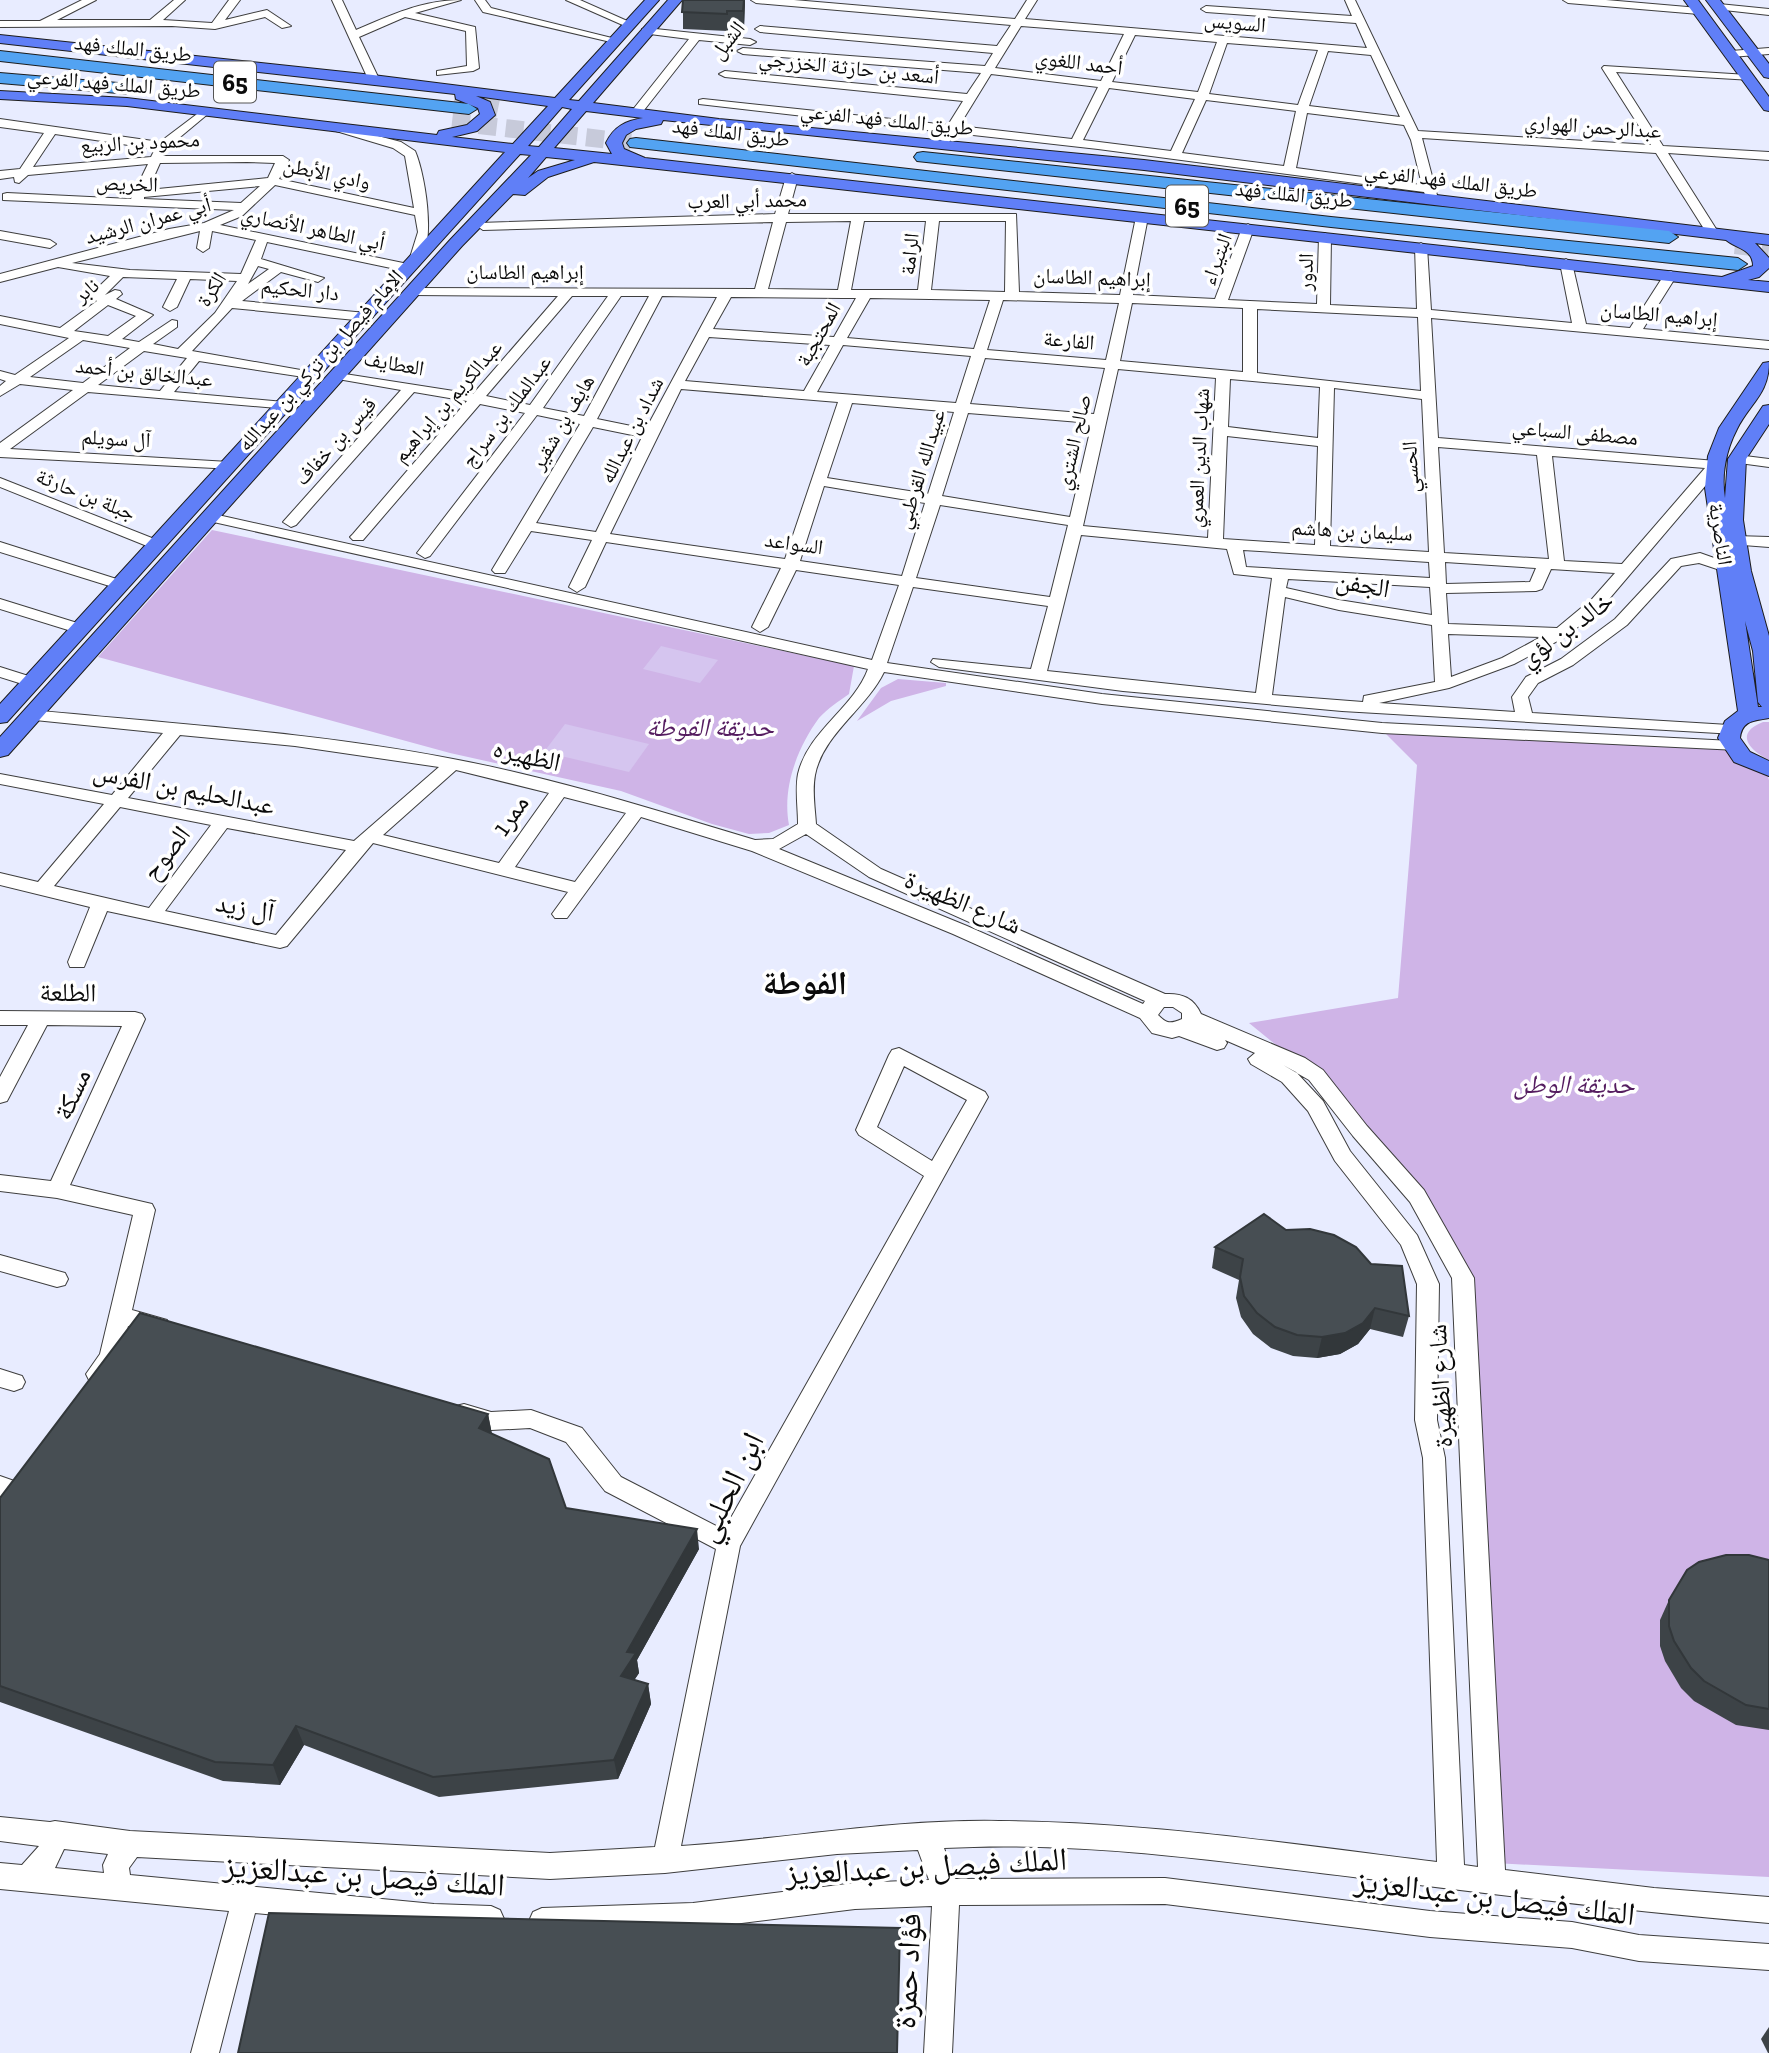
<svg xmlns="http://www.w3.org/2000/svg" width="1769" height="2053" viewBox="0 0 1769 2053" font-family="'Zilla Slab','Noto Naskh Arabic',serif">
  <rect width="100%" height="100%" fill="#e8ecff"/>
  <g fill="#cfb4e7">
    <path d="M212,530L854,666L849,694C839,701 827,709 819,718C797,748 782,788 789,825L769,833L749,834L712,824L621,791L450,753L98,657Z"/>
    <path d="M898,679L946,683V686L891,701L857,721L881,688Z"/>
    <path d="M1763,722H1769V760C1749,750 1734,733 1763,722Z"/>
    <path d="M1379,727L1729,746L1766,769L1769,780V1877L1494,1863L1460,1277L1413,1195L1313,1075L1249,1023L1398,998L1417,765Z"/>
  </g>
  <g fill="#d5c5ef">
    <path d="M661,646L718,660L700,683L643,669Z"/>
    <path d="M565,724L649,744L629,772L544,752Z"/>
  </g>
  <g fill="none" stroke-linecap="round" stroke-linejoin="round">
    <g stroke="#c7cada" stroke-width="18" stroke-dasharray="18 9" stroke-linecap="butt">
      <path d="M454,100L498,109"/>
      <path d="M452,122L636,143"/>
      <path d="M1735,245L1769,249"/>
    </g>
    <g stroke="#3e3e3e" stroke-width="2">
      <g id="minor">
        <path d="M82,0H96L57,20H150L174,0H185L163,20L212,23L229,0H240L225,20L267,10L291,26L282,28L265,17L215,29L172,26L0,27V21H40Z"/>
        <path d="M332,0H342L356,30C391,15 423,0 461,0L415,13L475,27L479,68L473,71L437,75V71L467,66L466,31L405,17L359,37L379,79L369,81Z"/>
        <path d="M475,0H485L491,8L620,40L615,43L483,12Z"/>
        <path d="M566,0H580L634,24L625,26Z"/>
        <path d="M751,0H794L1015,19L1027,0H1037L1025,19L1367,48L1356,23L1206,12L1201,9L1206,6L1352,16L1345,0H1355L1418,131L1651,145L1602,68L1604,66L1748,75L1752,76V80L1616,72L1663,146L1769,152V160L1668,153L1718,232L1712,236L1706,232L1656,153L1422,138L1438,199L1432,203L1428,202L1424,192L1098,149L955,133L949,142L945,143L939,139L944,132L699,104V100L703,99L948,125L963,101L725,77L719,74L725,71L967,94L981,73L743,54L737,51L743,48L985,66L993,53L760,32L755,29L760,26L997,46L1011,25L756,3ZM1021,26L1124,34L1101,81L995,68ZM1135,35L1217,42L1198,92L1112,82ZM1227,43L1318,50L1298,105L1209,94ZM1328,51L1371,55L1400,117L1309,106ZM991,74L1098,87L1072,139L959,126ZM1109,88L1195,99L1171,151L1083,140ZM1206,100L1296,111L1284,166L1182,153ZM1307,113L1404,125L1411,140L1422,185L1296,168Z"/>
        <path d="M1563,0H1606L1699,8L1704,11L1699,14L1568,3Z"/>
        <path d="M1719,4L1769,9V15L1715,9V5Z"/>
        <path d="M646,28L750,39L756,42L750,45L699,40L641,114L637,115L631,112L689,39L642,33V29Z"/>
        <path d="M1769,48V54L1731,57L1725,54L1731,51Z"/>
        <path d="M205,108L211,111L209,113L167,148L163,156H283L289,160L279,179L414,208L405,156L393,148L326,128L332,124L401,142L415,151C426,176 440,261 410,272L267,242L261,259L324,278L318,282L281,272L242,301L366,313L373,317L366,321L232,308L192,351L312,372L319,376L317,379L199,361L174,392L284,402L289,403V409L88,392L10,449L229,462L234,463L236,466L234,469L0,457V443L73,390L20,384L0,396V386L6,381L0,379V371L15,375L69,338L0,324V316L60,328L97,301L89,296L110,276L58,267L0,282V274L169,229L204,223L234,210L3,200V194L7,193L131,199L148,164L28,175L19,183L15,182L14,177L0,179V171L20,169L44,133L0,127V119L160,142ZM55,134L155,149L151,157L33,167ZM247,162L275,163L268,178L148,190L160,163ZM275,185L415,215L418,232L408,264L220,225L242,216ZM260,186L241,203L144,199V197ZM200,231L197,248L203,252L209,248L212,231L256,240L241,274L130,270L72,263ZM258,266L269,269L248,284ZM123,277L177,279L163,307L170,311L177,307L190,279L237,281L215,313L178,349L153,344L177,327V321L172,320L139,342L122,339L153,315L116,299L122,294L120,291L115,290L105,295ZM108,305L136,316L108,336L74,331ZM83,340L130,348L83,383L30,377ZM144,351L187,358L160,391L98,385Z"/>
        <path d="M792,173L798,177L788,214H1016L1019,292L1120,295L1136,217L1142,213L1148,217L1133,295L1215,299L1242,228L1248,224L1254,228L1228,300L1317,304L1319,237L1325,233L1331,237L1330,305L1417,309L1415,247L1421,243L1427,247L1431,310L1572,323L1560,263L1566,259L1572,263L1586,324L1630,328L1666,272L1671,271L1677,275L1643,329L1769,341V349L1431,318L1438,438L1716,461L1723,465L1604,605L1567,636L1514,664L1449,688L1379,703L1515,712L1512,697L1526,677L1561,659L1615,619L1671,559L1700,553L1731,564L1734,567L1726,572L1699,563L1681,566L1627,625L1573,665L1538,683L1528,697L1532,713L1729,725L1737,730L1735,734L1342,711L1123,691L939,667L931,662L933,659L1031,669L1048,606L913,587L887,663L1102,694L1382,723L1732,741L1740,746L1738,750L1382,733L1102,704L884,672C866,709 823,734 815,775C812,791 815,808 816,824L881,869L1165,994C1182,993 1194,998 1201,1014L1305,1058L1323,1070L1367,1126L1424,1190L1474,1278L1505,1870L1654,1888L1769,1897V1923C1619,1911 1470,1891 1320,1873C1195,1858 1070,1841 944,1848L955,1879L1165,1878L1430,1911L1572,1922L1639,1935L1769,1944V1970L1639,1961L1572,1948L1430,1937L1165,1904L959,1905L952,2053H924L932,1906L855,1909L693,1929L542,1934L533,1930L529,1921L533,1912L542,1908L693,1903L855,1883L929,1880L918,1850L837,1854L665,1873L550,1879L137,1857L129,1868L130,1875L434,1904L491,1906L500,1910L504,1919L500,1928L491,1932L434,1930L255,1913L219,2053H191L229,1911L0,1889V1863L22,1865L39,1846L0,1841V1817L50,1822L55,1821L130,1831L550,1853L655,1847L716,1549L605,1491L566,1442L530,1428L491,1430L456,1420L453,1413L456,1406L464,1404L491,1412L531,1410L582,1428L621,1477L724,1530L924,1176L859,1135L856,1130L889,1055L892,1050L899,1048L985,1092L988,1097L740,1546L681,1846C787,1839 892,1819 999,1821C1146,1822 1292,1844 1437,1862L1423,1458L1415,1420L1417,1284L1401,1245L1335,1161L1308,1111L1282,1082L1251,1064L1248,1059L1255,1053L1225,1040L1227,1043L1224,1048L1217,1050L1179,1036L1172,1038L1152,1033L1140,1018L953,934L752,851L641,817L567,918H555L552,914L568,892L373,843L287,946L280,948L107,911L86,962L84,967H70L68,962L90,907L0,885V873L38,882L104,804L0,784V774L112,795L163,733L25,719L23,715L25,711L31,710C171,724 314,732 453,759C554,778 655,810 755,840L773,839L798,824C798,807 795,790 798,774C808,731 853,709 868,669L209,521L202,517L209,513L872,660L899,585L796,570L768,627L760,632L752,627L781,568L606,542L585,587L577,592L569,587L592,540L531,531L505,573H495L492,570L580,424L537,415L430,556L425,558L417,553L525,413L480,404L363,540H353L350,537L353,534L467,401L414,392L296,525L291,527L283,522L401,390L332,378V372L473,394L558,296L413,295L408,294V288L755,289L773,222L483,230L477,226L479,223L775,214L786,177ZM851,221L838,290L768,289L786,222ZM864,221H926L918,290H851ZM939,221H1006L1005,292L931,290ZM572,296H608L530,405L486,396ZM621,296H649L584,416L543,408ZM662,296L717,297L646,429L597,419ZM731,297L844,298H856L834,337L713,329ZM870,298L990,300L974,349L847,338ZM1003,300L1119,303L1106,360L987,350ZM1132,303L1243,308V372L1120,361ZM1257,309L1418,317L1421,391L1257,373ZM709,337L830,345L804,391L685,381ZM843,345L971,356L956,403L817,392ZM985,358L1105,368L1094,414L970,404ZM1118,369L1216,378L1208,538L1083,526ZM1230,379L1320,387L1318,438L1228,427ZM1334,388L1422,399L1429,552L1330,546ZM681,389L838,402L785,559L610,534ZM852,403L954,412L928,494L827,478ZM968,413L1092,423L1070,517L942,496ZM593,427L642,437L596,532L536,523ZM1227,436L1318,446L1315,545L1223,539ZM1438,447L1537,455L1549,559L1444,553ZM1552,456L1705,468L1622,564L1564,561ZM824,486L925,503L902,576L800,561ZM940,505L1068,525L1050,597L916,578ZM1081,535L1227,549L1234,574L1272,578L1256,693L1047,671ZM1243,550L1429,562L1430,578L1246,567ZM1445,562L1536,568L1530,582L1446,584ZM1551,569L1615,573L1592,599L1557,628L1448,624L1446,593L1536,591L1542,589ZM1288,579L1430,587L1432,615L1339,600L1286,588ZM1285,597L1339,610L1432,625L1435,682L1364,696L1363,702L1272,695ZM1448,634L1541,637L1502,658L1451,677ZM180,735L295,746L439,767L354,841L128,798ZM456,770L549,793L499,863L383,835ZM564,797L626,813L575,882L515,867ZM120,807L211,825L149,908L54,886ZM227,828L346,850L276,935L165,911ZM806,834L869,877L1145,1001L1143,1004L967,926L779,849ZM1164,1007H1173L1182,1013V1019C1170,1024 1167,1024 1158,1015ZM1283,1065L1309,1080L1353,1136L1410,1202L1452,1278L1478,1867L1464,1865L1445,1458L1437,1420L1439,1284L1417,1235L1350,1151L1323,1101L1296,1072ZM904,1066L967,1100L932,1161L877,1127ZM64,1849L108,1854L103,1865L104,1873L55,1868Z"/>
        <path d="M0,231L50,240L56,244L50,248L0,239Z"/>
        <path d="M1737,455L1769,459V467L1732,462L1730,459Z"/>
        <path d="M0,478L162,542L165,545L157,550L152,548L0,487Z"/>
        <path d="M1735,536L1769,537V547L1730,544L1727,541Z"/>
        <path d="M0,542L126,582L129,585L126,588H116L0,552Z"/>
        <path d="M0,599L87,626L89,629L81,634L0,609Z"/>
        <path d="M0,667L38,679L40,682L32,687L0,677Z"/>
        <path d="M0,1011L135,1012L142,1014L145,1019L70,1185L152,1204L155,1210L132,1310L167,1320L170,1326L167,1332L159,1335L128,1326C124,1345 117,1390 89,1380L86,1374L100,1354L133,1215L57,1198L0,1191V1175L51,1181L122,1026L47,1025L7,1101L0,1103V1077L28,1025H0Z"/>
        <path d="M0,1255L65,1273L68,1279L65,1285L57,1287L0,1271Z"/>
        <path d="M0,1369L22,1376L25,1382L22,1388L14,1391L0,1387Z"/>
        <path d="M0,1476L17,1482L21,1489L17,1496L9,1499L0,1496Z"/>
      </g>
    </g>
    <g stroke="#1c1c1c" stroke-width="2">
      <g id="major">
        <path d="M645,0H659L569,100L579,101L668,0H682L593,103L719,119L1144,160L1769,235V245L1755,243L1769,258V268L1759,277L1748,280L1769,282V292L594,162L548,177L525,195L513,194L462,246L8,755L0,757V737L450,240L531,155L520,154L7,722L0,723V704L505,152L127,106L0,99V91L127,98L437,135L439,131L467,125L480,114L478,108L456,99L455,94L0,43V35L373,75L555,98ZM476,96L548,106L513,144L452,137L477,131L495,115L490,102ZM562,107L572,109L539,147L528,146ZM586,111L643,118C626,121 614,126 606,143L612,154L554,148ZM663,120L1144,170L1726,240C1737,249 1753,249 1753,266L1722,277L645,158L624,149L622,143L626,135L636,129L661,124ZM546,157L575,160L538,171L528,178Z"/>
        <path d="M1684,0H1698L1769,97V111L1764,110Z"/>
        <path d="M1706,0H1720L1769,64V78L1764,77Z"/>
        <path d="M1769,362C1769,394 1750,403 1737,429C1726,450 1721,475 1725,498L1728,459L1763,406L1769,405V424L1746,459L1743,520L1751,571L1769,636V718C1754,721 1742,720 1740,738L1750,752L1769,761V776L1734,762L1718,738L1725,721L1738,711L1705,488L1708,456L1719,428L1763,363ZM1745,621L1753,651L1758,702L1762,707H1758Z"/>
      </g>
    </g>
    <g stroke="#1c1c1c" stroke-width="2">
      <g id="highway">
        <path d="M0,51L469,104L477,109L469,114L0,61Z"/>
        <path d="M0,73L130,84L138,89L130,94L0,83Z"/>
        <path d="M636,138L1331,217L1738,258L1747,264L1738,270L1331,227L630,147L627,143L630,139Z"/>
        <path d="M923,152L1669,231L1678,237L1669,243L917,161L914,157L917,153Z"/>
      </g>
    </g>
    <use href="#minor" fill="#fff" fill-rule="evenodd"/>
    <use href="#major" fill="#607ff7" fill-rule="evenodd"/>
    <use href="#highway" fill="#53a3f2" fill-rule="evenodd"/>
  </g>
  <g fill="#3d4347">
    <path d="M683,0H745L744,28H728V31L683,29Z"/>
    <path d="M1286,1230L1409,1316L1403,1337L1370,1329L1358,1344L1340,1354L1317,1358L1293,1356L1271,1348L1253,1334L1241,1317L1236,1298L1239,1280L1212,1268L1215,1247Z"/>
    <path d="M488,1414L492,1434L566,1508L699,1549L637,1660L639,1673L634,1680L648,1684L651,1704L618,1779L439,1797L304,1745L280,1785L223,1781L0,1702V1498Z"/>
    <path d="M1769,1560V1730L1736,1725L1694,1701L1681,1688L1665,1661L1660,1646V1620L1669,1600Z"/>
    <path d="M1769,2027V2053H1768L1761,2039Z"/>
  </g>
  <g fill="#32373a">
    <path d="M744,0H745L744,28L743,11Z"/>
    <path d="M1375,1308L1370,1329L1358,1344L1340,1354L1317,1358L1322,1337Z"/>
    <path d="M488,1414L492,1435L479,1428Z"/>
    <path d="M697,1529L699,1549L637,1660L639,1673L624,1696L621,1676L627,1652Z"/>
    <path d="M648,1684L651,1704L618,1779L614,1760Z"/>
    <path d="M296,1726L304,1745L280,1785L273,1765Z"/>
  </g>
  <g fill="#474e53" stroke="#32373a" stroke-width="2">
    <path d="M683,0H744L743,11H727V14L682,12Z"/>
    <path d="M1264,1214L1286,1230L1310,1229L1334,1235L1356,1247L1371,1264L1402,1266L1409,1316L1375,1308L1363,1323L1345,1333L1322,1337L1297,1335L1275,1327L1257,1313L1244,1296L1240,1277L1243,1259L1215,1247Z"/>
    <path d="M140,1313L488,1414L479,1428L549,1459L566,1508L697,1529L627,1652L636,1653L621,1676L648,1684L614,1760L433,1777L296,1726L273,1765L215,1762L0,1686V1498Z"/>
    <path d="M1726,1555H1749L1769,1560V1709L1746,1705L1704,1681L1691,1668L1674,1641L1669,1626V1600L1687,1570L1699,1562Z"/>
    <path d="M269,1913L900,1928L897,2053H238Z"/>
  </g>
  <g text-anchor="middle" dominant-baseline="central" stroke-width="7" stroke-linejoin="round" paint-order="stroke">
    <g font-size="21" fill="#0b0b0b" stroke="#fff">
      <text transform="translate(1235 22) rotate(5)">السويس</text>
      <text transform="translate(727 40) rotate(-52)">الشبل</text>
      <text transform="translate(133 48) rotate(6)">طريق الملك فهد</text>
      <text transform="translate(1079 62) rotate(7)">أحمد اللغوي</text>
      <text transform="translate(849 67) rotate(6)">أسعد بن حارثة الخزرجي</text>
      <text transform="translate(114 83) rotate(5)">طريق الملك فهد الفرعي</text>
      <text transform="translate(887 119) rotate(6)">طريق الملك فهد الفرعي</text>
      <text transform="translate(1593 126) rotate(4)">عبدالرحمن الهواري</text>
      <text transform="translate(731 132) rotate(7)">طريق الملك فهد</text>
      <text transform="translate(140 142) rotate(-3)">محمود بن الربيع</text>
      <text transform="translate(327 173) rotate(12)">وادي الأبطن</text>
      <text transform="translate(1451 180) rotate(7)">طريق الملك فهد الفرعي</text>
      <text transform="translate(127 183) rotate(2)">الخريص</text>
      <text transform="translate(1294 194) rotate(6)">طريق الملك فهد</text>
      <text transform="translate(747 200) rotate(-1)">محمد أبي العرب</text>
      <text transform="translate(148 220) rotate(-15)">أبي عمران الرشيد</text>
      <text transform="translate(313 228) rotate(12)">أبي الطاهر الأنصاري</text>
      <text transform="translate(909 254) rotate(-84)">الرامة</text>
      <text transform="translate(1216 259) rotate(-70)">البتيراء</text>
      <text x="525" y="271">إبراهيم الطاسان</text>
      <text transform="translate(1305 272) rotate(-88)">الدور</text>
      <text transform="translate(1092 277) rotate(2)">إبراهيم الطاسان</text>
      <text transform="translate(211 289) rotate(-58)">الكرة</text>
      <text transform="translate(300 289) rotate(6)">دار الحكيم</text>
      <text transform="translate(86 290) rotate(-39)">نابر</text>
      <text transform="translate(1659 314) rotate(5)">إبراهيم الطاسان</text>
      <text transform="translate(818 334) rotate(-61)">المحتجبة</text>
      <text transform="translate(1069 340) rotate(5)">الفارعة</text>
      <text transform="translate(320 360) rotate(-48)">الإمام فيصل بن تركي بن عبدالله</text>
      <text transform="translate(394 363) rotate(10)">العطايف</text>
      <text transform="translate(144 372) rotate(6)">عبدالخالق بن أحمد</text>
      <text transform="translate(447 401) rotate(-49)">عبدالكريم بن إبراهيم</text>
      <text transform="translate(506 411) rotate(-53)">عبدالملك بن سراج</text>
      <text transform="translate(562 422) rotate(-60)">هايف بن شقير</text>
      <text transform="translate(631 430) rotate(-63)">شداد بن عبدالله</text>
      <text transform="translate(1575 432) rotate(5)">مصطفى السباعي</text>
      <text transform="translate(116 438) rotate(3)">آل سويلم</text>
      <text transform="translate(335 441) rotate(-48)">قيس بن خفاف</text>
      <text transform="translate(1073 442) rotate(-77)">صالح الشتري</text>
      <text transform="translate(1198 458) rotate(-87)">شهاب الدين العمري</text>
      <text transform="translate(1410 467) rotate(-93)">الحسي</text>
      <text transform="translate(920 469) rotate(-73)">عبيدالله القرطبي</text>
      <text transform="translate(86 494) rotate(22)">جبلة بن حارثة</text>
      <text transform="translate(1352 530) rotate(3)">سليمان بن هاشم</text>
      <text transform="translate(1721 534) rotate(81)">الناصرية</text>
      <text transform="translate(794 543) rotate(8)">السواعد</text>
    </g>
    <g fill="#fff" stroke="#545454" stroke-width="2">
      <rect x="214" y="61.5" width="42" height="41" rx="5"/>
      <rect x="1166" y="185.5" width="42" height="41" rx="5"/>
    </g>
    <g font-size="24" font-weight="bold" fill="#0b0b0b">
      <text x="235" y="82">65</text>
      <text x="1187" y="206">65</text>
    </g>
    <g font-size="26" fill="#0b0b0b" stroke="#fff">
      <text transform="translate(1363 584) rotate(10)">الجفن</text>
      <text transform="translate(1566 629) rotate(-36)">خالد بن لؤي</text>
      <text transform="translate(527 755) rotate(13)">الظهيره</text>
      <text transform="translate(184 788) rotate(11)">عبدالحليم بن الفرس</text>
      <text transform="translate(510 815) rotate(-55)">ممر1</text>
      <text transform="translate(166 853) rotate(-53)">الصوح</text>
      <text transform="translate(963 902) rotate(23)">شارع الظهيرة</text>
      <text transform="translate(245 907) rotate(10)">آل زيد</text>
      <text transform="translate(68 992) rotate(1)">الطلعة</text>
      <text transform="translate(72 1094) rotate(-65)">مسكة</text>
      <text transform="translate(1440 1386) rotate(-93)">شارع الظهيرة</text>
    </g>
    <g font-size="26" font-style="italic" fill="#551d60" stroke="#fff">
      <text x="710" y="727">حديقة الفوطة</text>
      <text x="1574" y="1084">حديقة الوطن</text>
    </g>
    <g font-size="32" fill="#0b0b0b" stroke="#fff">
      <text transform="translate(729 1487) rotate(-64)">ابن الحلبي</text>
      <text transform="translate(926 1866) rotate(-3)">الملك فيصل بن عبدالعزيز</text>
      <text transform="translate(364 1875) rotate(4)">الملك فيصل بن عبدالعزيز</text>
      <text transform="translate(1495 1897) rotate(7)">الملك فيصل بن عبدالعزيز</text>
      <text transform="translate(907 1971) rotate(-87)">فؤاد حمزة</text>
    </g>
    <g font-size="33" font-weight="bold" fill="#0b0b0b" stroke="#fff">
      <text x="805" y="982">الفوطة</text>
    </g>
  </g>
</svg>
